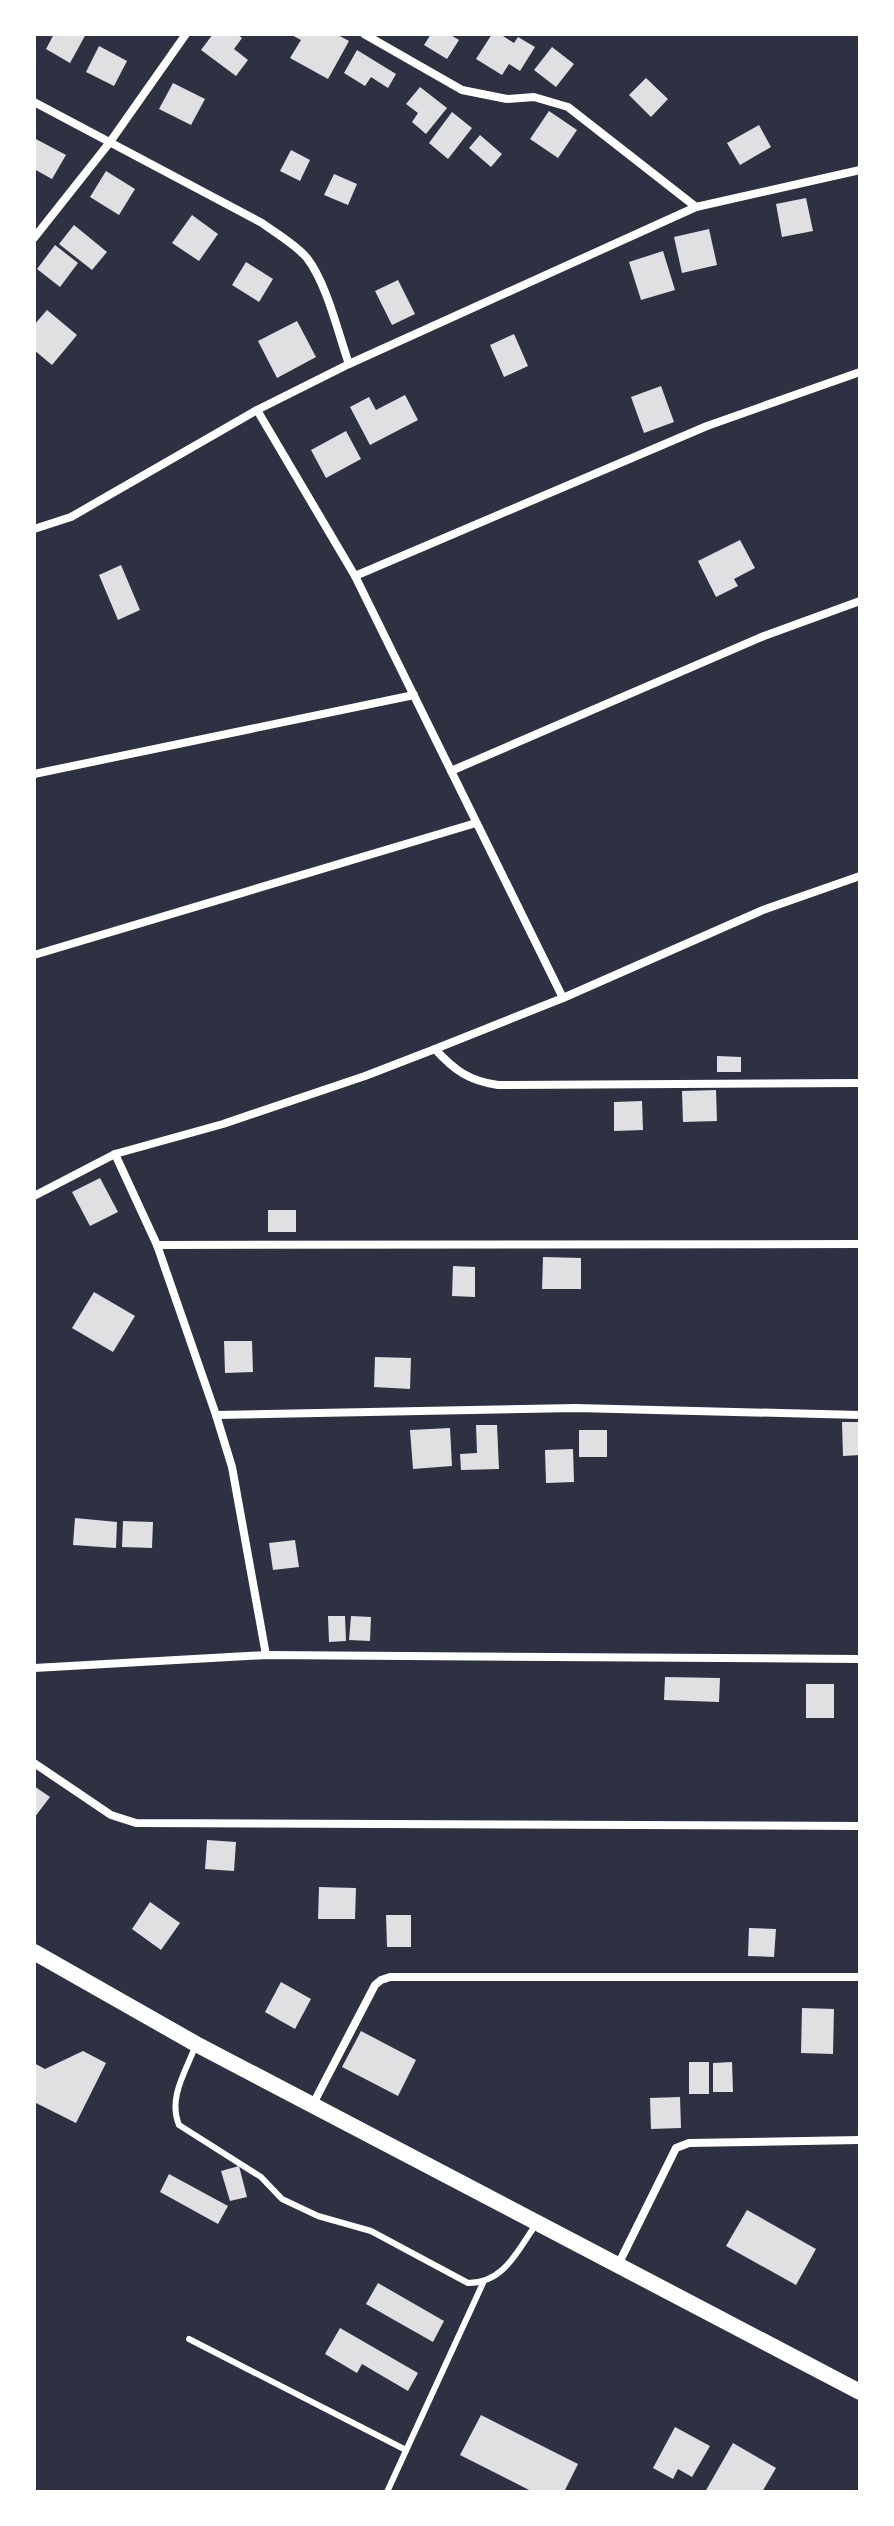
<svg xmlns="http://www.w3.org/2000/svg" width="894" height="2526" viewBox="0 0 894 2526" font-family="Raleway,sans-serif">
  <rect width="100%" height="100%" fill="#2d3142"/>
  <g fill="#e0e0e3">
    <path d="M54,34H86L70,63L46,49Z"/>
    <path d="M213,34H237L242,38L234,49L248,60L236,76L201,50Z"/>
    <path d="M290,34H336L349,41L328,79L290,58L301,40Z"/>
    <path d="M431,34H449L459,40L447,59L424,45Z"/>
    <path d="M492,34H500L514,43L518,37L535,47L520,71L509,64L502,75L476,59Z"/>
    <path d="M99,46L127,61L114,86L86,72Z"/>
    <path d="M552,47L574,64L556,87L534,70Z"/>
    <path d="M357,50L396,74L388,88L371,77L365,86L344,73Z"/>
    <path d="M646,78L668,99L651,117L629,95Z"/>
    <path d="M173,83L205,99L191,125L159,109Z"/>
    <path d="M420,87L447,108L426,134L412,122L418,113L406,104Z"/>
    <path d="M549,111L577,130L558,158L530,139Z"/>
    <path d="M452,112L472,128L448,159L429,143Z"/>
    <path d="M759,125L771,147L740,165L727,143Z"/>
    <path d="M480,135L502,154L491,167L469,148Z"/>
    <path d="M34,138L66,155L52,179L34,169Z"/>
    <path d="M291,150L310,160L300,181L280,171Z"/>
    <path d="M106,171L135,189L119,215L90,197Z"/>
    <path d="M334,174L357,184L348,205L324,195Z"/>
    <path d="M806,198L813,231L782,237L776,204Z"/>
    <path d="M192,215L218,234L199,261L172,243Z"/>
    <path d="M74,225L107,252L92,270L59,244Z"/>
    <path d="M709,229L717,265L682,273L674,237Z"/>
    <path d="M55,245L78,263L60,287L37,269Z"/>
    <path d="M663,251L675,290L641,300L629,262Z"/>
    <path d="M246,262L273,279L259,302L232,285Z"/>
    <path d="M398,280L415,314L392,325L375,291Z"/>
    <path d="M47,310L77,335L52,365L34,350V325Z"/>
    <path d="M297,321L316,357L277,378L258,341Z"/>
    <path d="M514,334L528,366L504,377L490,345Z"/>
    <path d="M661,386L674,422L644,433L631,397Z"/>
    <path d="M405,395L418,420L370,445L350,407L369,397L376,410Z"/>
    <path d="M346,431L361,459L326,478L311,450Z"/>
    <path d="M740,540L755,568L734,579L738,586L716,597L698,561Z"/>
    <path d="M121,565L140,610L118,620L99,575Z"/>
    <path d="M717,1056L741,1057V1072H717Z"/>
    <path d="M716,1090L717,1121L683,1122L682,1091Z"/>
    <path d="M642,1101L643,1130L614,1131V1102Z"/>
    <path d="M100,1178L118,1212L90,1226L72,1192Z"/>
    <rect x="268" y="1210" width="28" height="22"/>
    <path d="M543,1257L581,1258V1289H542Z"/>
    <path d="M453,1266L475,1267V1297L452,1296Z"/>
    <path d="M94,1292L135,1316L113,1352L72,1328Z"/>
    <path d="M224,1341H252L253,1372L225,1373Z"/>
    <path d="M375,1357L411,1358L410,1389L374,1387Z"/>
    <path d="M842,1422H860V1455L843,1456Z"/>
    <path d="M476,1425H497L499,1469L461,1470L460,1454L477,1453Z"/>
    <path d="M450,1428L452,1466L413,1469L410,1430Z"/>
    <rect x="579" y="1430" width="28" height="27"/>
    <path d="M573,1449L574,1482L546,1483L545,1450Z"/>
    <path d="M75,1518L117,1522L116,1548L73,1545Z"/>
    <path d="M123,1521L153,1522L152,1548L122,1547Z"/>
    <path d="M295,1540L299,1567L273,1570L269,1543Z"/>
    <path d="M328,1616H345L346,1641L329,1642Z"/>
    <path d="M351,1616L371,1617L370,1641L349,1640Z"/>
    <path d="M665,1677L720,1678L719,1702L664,1700Z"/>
    <rect x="806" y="1684" width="28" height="34"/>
    <path d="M34,1786L50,1797L34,1818Z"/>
    <path d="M207,1840L236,1842L234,1871L205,1869Z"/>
    <path d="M319,1887L356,1888L355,1919H318Z"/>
    <path d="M150,1902L180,1923L161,1950L132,1929Z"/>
    <path d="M386,1915H411V1947H387Z"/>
    <path d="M749,1928L776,1929L774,1957L748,1956Z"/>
    <path d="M281,1982L311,1999L295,2029L265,2012Z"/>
    <path d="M802,2008L834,2009L833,2054L801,2053Z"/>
    <path d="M361,2031L416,2060L398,2096L342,2067Z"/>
    <path d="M83,2051L106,2063L76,2123L34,2102V2063L45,2069Z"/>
    <rect x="689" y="2062" width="20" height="32"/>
    <path d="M732,2062L733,2092H713V2063Z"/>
    <path d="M680,2097L681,2128L651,2129L650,2098Z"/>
    <path d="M239,2166L247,2197L230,2201L221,2171Z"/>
    <path d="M169,2174L228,2206L218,2224L160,2192Z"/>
    <path d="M747,2210L816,2249L796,2285L726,2246Z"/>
    <path d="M378,2283L444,2321L433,2342L366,2304Z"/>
    <path d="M340,2328L418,2373L408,2391L362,2364L357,2373L325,2354Z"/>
    <path d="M481,2415L578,2464L564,2492H533L460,2455Z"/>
    <path d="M675,2427L710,2446L692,2477L678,2469L673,2479L653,2468Z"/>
    <path d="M733,2443L776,2468L762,2492H705Z"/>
  </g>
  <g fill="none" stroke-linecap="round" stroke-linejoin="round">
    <g stroke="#fff" stroke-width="6">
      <path d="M195,2047C185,2073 168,2098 179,2125L261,2177L282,2199L318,2216L371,2231L468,2283C505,2283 518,2249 537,2223"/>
      <path d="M189,2339L406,2450"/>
      <path d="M387,2492L483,2283"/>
    </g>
    <g stroke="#fff" stroke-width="8">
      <path d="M364,34L462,90L507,99L534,97L568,107L696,207"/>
      <path d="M34,102L262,223C277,234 295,244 307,258C327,284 338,333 349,364"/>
      <path d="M34,238L110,142L186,34"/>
      <path d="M257,410L355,576L707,426L860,372"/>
      <path d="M34,529L71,517L257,410L349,364L696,207L860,170"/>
      <path d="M355,576L563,998"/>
      <path d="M451,771L764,636L860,601"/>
      <path d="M34,774L414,695"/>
      <path d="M34,955L476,823"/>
      <path d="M435,1049L563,998L763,910L860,876"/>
      <path d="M115,1154L157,1245L216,1415L232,1467L266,1655"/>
      <path d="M34,1196L115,1154L223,1124L365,1076L435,1049C454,1070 469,1081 498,1085L860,1083"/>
      <path d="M157,1245L860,1244"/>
      <path d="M216,1415L576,1408L860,1415"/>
      <path d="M34,1668L266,1655L860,1659"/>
      <path d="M34,1763L111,1815L136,1823L860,1826"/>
      <path d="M313,2104L375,1985L381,1980L390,1977H860"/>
      <path d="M619,2263L676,2148L689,2143L860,2140"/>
    </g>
    <path stroke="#fff" stroke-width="16" d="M34,1952L196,2044L860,2392"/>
  </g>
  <rect width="894" height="2526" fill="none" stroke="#ffffff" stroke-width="72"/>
</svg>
